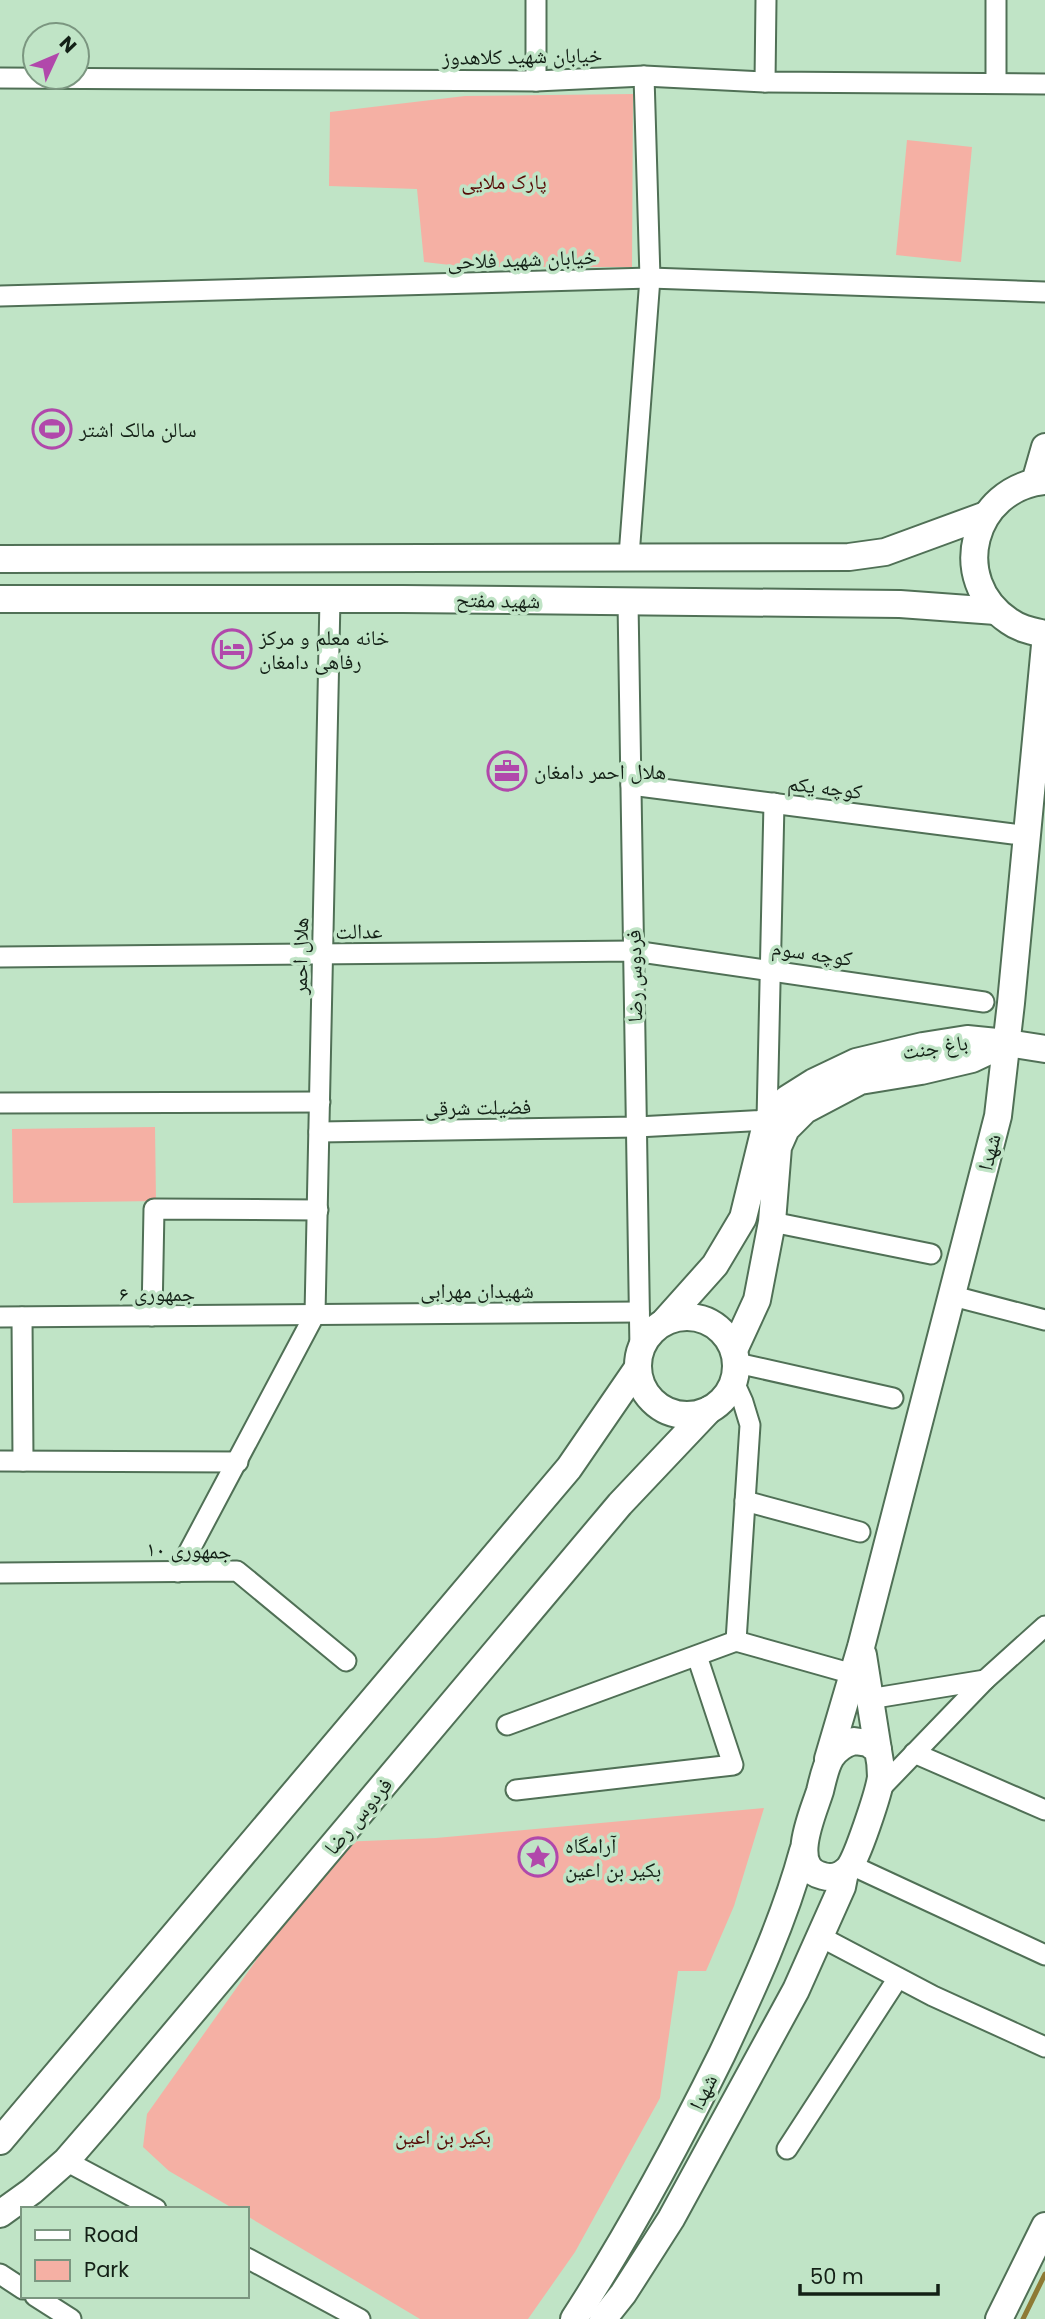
<svg xmlns="http://www.w3.org/2000/svg" width="1045" height="2319" viewBox="0 0 1045 2319" font-family="Poppins,'Noto Naskh Arabic',sans-serif">
  <rect width="100%" height="100%" fill="#c0e4c6"/>
  <g fill="#f5b0a4">
    <path d="M633,94L632,267H468L424,262L417,189L329,186L330,112L465,96Z"/>
    <path d="M907,140L972,147L961,262L896,255Z"/>
    <path d="M155,1127L156,1201L13,1203L12,1129Z"/>
    <path d="M764,1808L734,1906L706,1971H678L660,2098L575,2252L528,2319H420L247,2216V2209H234L169,2171L143,2147L147,2114L340,1842L436,1838Z"/>
  </g>
  <g fill="none" stroke-linecap="round" stroke-linejoin="round">
    <path stroke="#8e7a34" stroke-width="5" d="M1023,2319L1045,2274"/>
    <g stroke="#507056" stroke-width="23">
      <g id="street">
        <path d="M0,78L536,81L644,76L765,82L1045,84"/>
        <path d="M536,81V0"/>
        <path d="M765,82L766,0"/>
        <path d="M996,83V0"/>
        <path d="M0,296L650,278L1045,292"/>
        <path d="M629,556L650,278L644,76"/>
        <path d="M628,602L640,1350"/>
        <path d="M631,785L1013,834"/>
        <path d="M0,957L634,951L984,1002"/>
        <path d="M0,1103L320,1102"/>
        <path d="M319,1132L637,1127L767,1120L774,803"/>
        <path d="M772,1222L931,1254"/>
        <path d="M953,1296L1045,1320"/>
        <path d="M152,1316L154,1209L318,1210"/>
        <path d="M0,1317L639,1312"/>
        <path d="M22,1317L23,1461"/>
        <path d="M737,1363L893,1398"/>
        <path d="M734,1382L743,1402L750,1425L736,1641"/>
        <path d="M0,1461L238,1462"/>
        <path d="M745,1501L860,1532"/>
        <path d="M178,1572L315,1314L330,599"/>
        <path d="M0,1573L237,1571L346,1661"/>
        <path d="M869,1699L985,1680"/>
        <path d="M507,1725L736,1641L853,1674"/>
        <path d="M914,1753L1045,1810"/>
        <path d="M516,1790L733,1765L697,1656"/>
        <path d="M878,1791L985,1680L1045,1626"/>
        <path d="M851,1865L1045,1955"/>
        <path d="M821,1937L933,1996L1045,2047"/>
        <path d="M787,2149L898,1978"/>
        <path d="M66,2161L156,2209"/>
        <path d="M247,2258L360,2319"/>
        <path d="M0,2274L23,2289"/>
        <path d="M35,2296L71,2319"/>
      </g>
    </g>
    <g stroke="#507056" stroke-width="30">
      <g id="secondary">
        <path d="M1045,481C972,488 948,580 1009,621C1020,629 1032,631 1045,634"/>
        <path d="M1035,482L1045,447"/>
        <path d="M0,559L849,557L885,552L986,515"/>
        <path d="M0,599H403L900,604L996,611"/>
        <circle cx="687" cy="1366" r="49"/>
        <path d="M665,1321L715,1265L743,1218L767,1120L787,1099L814,1082L856,1062L923,1046L967,1039L1007,1043L1045,1049"/>
        <path d="M734,1350L757,1300L772,1222L778,1147L786,1129L805,1110L860,1081L921,1071L972,1059L1006,1043"/>
        <path d="M863,1655L878,1750"/>
        <path d="M854,1741L868,1743L878,1750C880,1759 881,1768 881,1777C879,1792 857,1859 848,1869C842,1875 833,1879 823,1876C787,1868 813,1814 820,1791C826,1767 828,1749 854,1741Z"/>
        <path d="M828,1759L861,1647L998,1116L1011,1003L1045,645"/>
        <path d="M0,2141L569,1468L637,1369"/>
        <path d="M0,2214L32,2191L66,2161L105,2116L620,1504L709,1410"/>
        <path d="M574,2319C629,2234 677,2145 722,2054C753,1988 784,1921 803,1851"/>
        <path d="M603,2319L623,2294L671,2219L796,1990L842,1887L845,1872"/>
        <path d="M999,2319L1045,2226"/>
      </g>
    </g>
    <use href="#street" stroke="#fff" stroke-width="19"/>
    <use href="#secondary" stroke="#fff" stroke-width="26"/>
  </g>
  <defs>
    <g id="stadium-ring" transform="scale(2.0125)"><circle r="9.5" fill="#c0e4c6" stroke="#b148ab" stroke-width="1.5"/><path d="M0-5a6.5 5 0 1 0 0 10a6.5 5 0 1 0 0-10ZM-3.5-1.8h7v3.6h-7Z" fill="#b148ab"/></g>
    <g id="hotel-ring" transform="scale(2.0125)"><circle r="9.5" fill="#c0e4c6" stroke="#b148ab" stroke-width="1.5"/><path d="M-6-4.5h1.5V1H6V5H4.5V3h-9V5H-6ZM-4 0a1.8 1.8 0 1 1 3.6 0ZM.5 0V-2.5h3Q6-2.5 6 0Z" fill="#b148ab"/></g>
    <g id="office-ring" transform="scale(2.0125)"><circle r="9.5" fill="#c0e4c6" stroke="#b148ab" stroke-width="1.5"/><path d="M-6-3h4V-5.5h4V-3h4V5H-6ZM-1-4.5V-3h2v-1.5ZM-6 0V1H6V0Z" fill="#b148ab"/></g>
    <g id="sight-ring" transform="scale(2.0125)"><circle r="9.5" fill="#c0e4c6" stroke="#b148ab" stroke-width="1.5"/><path d="M0-6L1.8-2.2L6-1.7L2.9 1.2L3.7 5.4L0 3.3L-3.7 5.4L-2.9 1.2L-6-1.7L-1.8-2.2Z" fill="#b148ab"/></g>
  </defs>
  <g fill-rule="evenodd">
    <use href="#stadium-ring" x="52" y="429"/>
    <use href="#hotel-ring" x="232" y="649"/>
    <use href="#office-ring" x="507" y="771"/>
    <use href="#sight-ring" x="538" y="1857"/>
  </g>
  <g text-anchor="middle" dominant-baseline="central" stroke-width="7" stroke-linejoin="round" paint-order="stroke">
    <g font-size="21" fill="#132016" stroke="#c0e4c6">
      <text transform="translate(522 56) rotate(-1)">خیابان شهید کلاهدوز</text>
      <text transform="translate(522 259) rotate(-2)">خیابان شهید فلاحی</text>
      <text transform="translate(498 600) rotate(1)">شهید مفتح</text>
      <text transform="translate(825 787) rotate(7)">کوچه یکم</text>
      <text transform="translate(359 931) rotate(-1)">عدالت</text>
      <text transform="translate(812 953) rotate(8)">کوچه سوم</text>
      <text transform="translate(300 956) rotate(-89)">هلال احمر</text>
      <text transform="translate(634 976) rotate(-91)">فردوس رضا</text>
      <text transform="translate(935 1047) rotate(-9)">باغ جنت</text>
      <text transform="translate(478 1107) rotate(-1)">فضیلت شرقی</text>
      <text transform="translate(989 1152) rotate(-76)">شهدا</text>
      <text x="477" y="1290">شهیدان مهرابی</text>
      <text x="157" y="1293">جمهوری ۶</text>
      <text transform="translate(189 1550) rotate(2)">جمهوری ۱۰</text>
      <text transform="translate(358 1816) rotate(-50)">فردوس رضا</text>
      <text transform="translate(703 2092) rotate(-64)">شهدا</text>
    </g>
    <g font-size="21" fill="#560a05" stroke="#c0e4c6">
      <text x="504" y="181">پارک ملایی</text>
      <text x="443" y="2136">بکیر بن اعین</text>
    </g>
    <g font-size="21" fill="#132016" stroke="#c0e4c6" text-anchor="start">
      <text x="79" y="429">سالن مالک اشتر</text>
      <text x="259" y="637">خانه معلم و مرکز<tspan x="259" dy="24">رفاهی دامغان</tspan></text>
      <text x="534" y="771">هلال احمر دامغان</text>
      <text x="565" y="1845">آرامگاه<tspan x="565" dy="24">بکیر بن اعین</tspan></text>
    </g>
  </g>
  <rect x="21" y="2207" width="228" height="91" fill="#c0e4c6" stroke="#7b9680" stroke-width="2"/>
  <rect x="35" y="2230" width="35" height="10" fill="#ffffff" stroke="#7b9680" stroke-width="2"/>
  <text x="84" y="2242" font-size="21" fill="#132016">Road</text>
  <rect x="35" y="2260" width="35" height="21" fill="#f5b0a4" stroke="#7b9680" stroke-width="2"/>
  <text x="84" y="2277" font-size="21" fill="#132016">Park</text>
  <g transform="translate(56 56) rotate(46)"><circle r="33" fill="#c0e4c6" stroke="#7b9680" stroke-width="2"/>
  <path d="M0-5L12 26L0 18L-12 26Z" fill="#b148ab"/>
  <text y="-10" font-size="19" font-weight="bold" text-anchor="middle" fill="#132016">N</text>
  </g>
  <path d="M800 2284v10h138v-10" fill="none" stroke="#132016" stroke-width="3.5"/>
  <text x="810" y="2284" font-size="21" fill="#132016" stroke="#c0e4c6" stroke-width="5" paint-order="stroke">50 m</text>
</svg>
